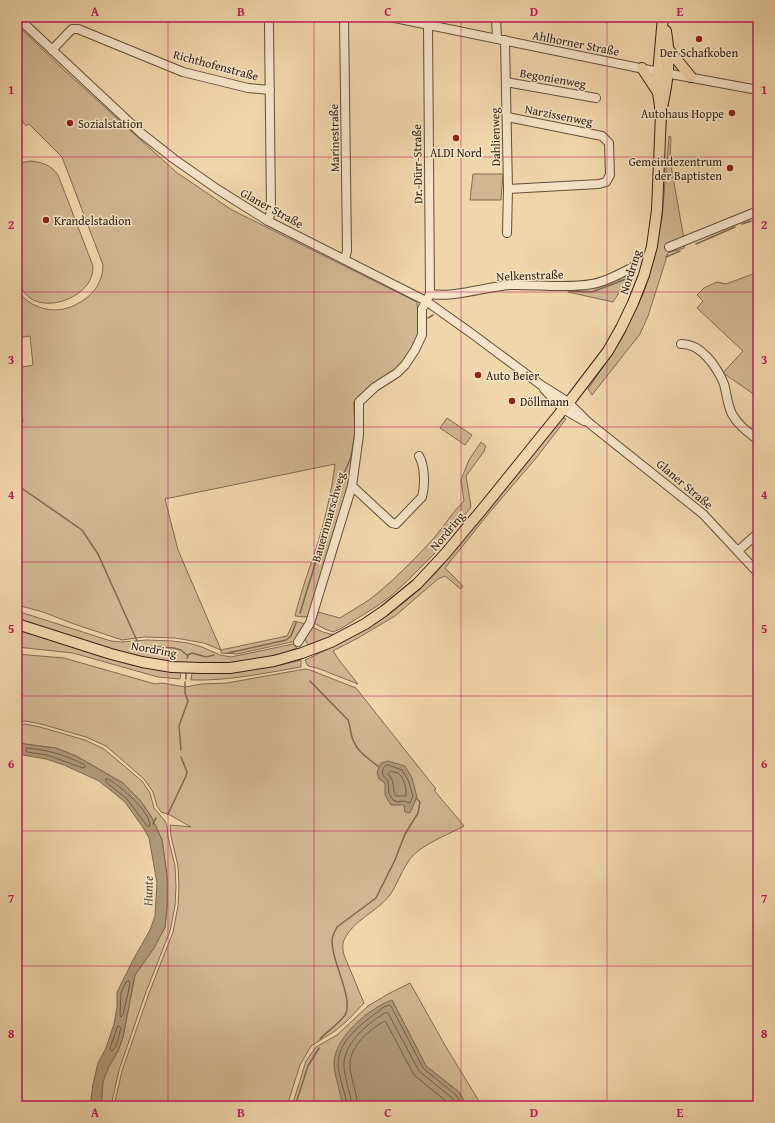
<svg xmlns="http://www.w3.org/2000/svg" width="775" height="1123" viewBox="0 0 775 1123" font-family="'Gentium Book Plus',serif">
  <rect width="100%" height="100%" fill="#f0d6ab"/>
  <filter id="stains"><feTurbulence type="fractalNoise" baseFrequency=".005" numOctaves="4"/><feColorMatrix values="0 0 0 0 .2 0 0 0 0 .09 0 0 0 0 .02 0 0 0 .5 -.17"/></filter>
  <radialGradient id="worn" r=".72"><stop offset=".6" stop-color="#630" stop-opacity="0"/><stop offset="1" stop-color="#630" stop-opacity=".3"/></radialGradient>
  <g fill="#d0b791" stroke="#816c52">
    <path d="M17,25L64,70L176,172L232,210L417,302L419,335L404,363L355,402L357,436L349,483L311,615L305,617L295,616C301,590 311,565 319,539C326,515 332,489 335,464L165,499L178,550L221,650L287,636L294,621L306,624L296,641L237,654L221,653V650L204,643L175,638L144,637L122,640L74,624L43,612L17,605V423L23,422L17,379V368L33,365L30,336L17,338V291C36,313 62,316 85,299C92,294 97,288 100,280C102,276 103,270 103,265L62,157L29,124L26,126L17,114Z"/>
    <path d="M669,136L671,137L670,160L685,245L684,248L668,253L648,316L640,334L592,395L588,389L622,338L644,292L654,259L662,218Z"/>
    <path d="M30,161C42,162 51,165 58,175L93,266C95,294 51,313 30,298C23,293 20,286 17,278V164Z"/>
    <path d="M473,174H503L501,200H470Z"/>
    <path d="M758,272V397L723,373L743,351L697,308L703,301L697,295L704,288L717,282L726,284Z"/>
    <path d="M626,276L627,280L613,302L568,292L569,288H597Z"/>
    <path d="M447,418L472,435L465,445L440,428Z"/>
    <path d="M564,418L566,419L537,457L489,513L445,568L463,586L461,589L445,576L438,579L395,616L358,638L333,651L339,660L358,684L317,668L308,666L305,660C357,636 396,614 436,573L559,421Z"/>
    <path d="M481,442L486,446L484,450H485L466,476L471,507L437,551L408,580L391,596L377,606L342,628L333,632L325,629L314,623L318,612L340,618C350,612 359,606 369,600C391,583 414,560 433,539C444,527 452,512 464,501L461,480L469,460Z"/>
    <path d="M17,611L111,641L122,642L147,640L172,641L188,643L202,647L220,655L231,657L293,644L297,648C277,657 254,661 232,663C203,665 173,663 145,658C101,650 59,631 17,619Z"/>
    <path d="M312,627L323,632L334,635L308,645L304,637Z"/>
    <path d="M17,629C71,646 124,666 181,672L180,679L158,677L73,653L17,647Z"/>
    <path d="M17,654L64,658L155,684L162,683L185,687L202,684L227,683L305,669L310,670L356,688L436,789L434,790L464,826C449,834 431,841 418,851C405,860 399,882 390,895C377,912 353,920 344,940C342,945 343,950 344,955L364,1003L348,1020L335,1031L311,1046L300,1065L287,1106H114L122,1071L149,993L173,932L178,906L179,886L178,866L171,836L170,825L191,827L170,815L161,812L157,806L153,792L144,779L106,746L86,737L41,724L25,721L17,722Z"/>
    <path d="M301,660V667C265,673 229,681 191,680L192,673C229,673 265,670 301,660Z"/>
    <path d="M25,724L40,727L85,740L104,749L142,781L150,793L154,808L165,821L167,826L168,837L175,866L176,886L175,906L170,931L146,992L119,1070L111,1106H101L103,1082L109,1066L118,1051L123,1037L135,975L154,948L165,927L167,907V876L162,840L152,818L140,800L123,783L76,756L56,748L17,743V725Z"/>
    <path d="M410,983L446,1047L482,1106H467L459,1092L426,1066L392,1000L334,1063L343,1106H292L306,1061L316,1047L337,1035L368,1006L388,994Z"/>
  </g>
  <g fill="#af9978" stroke="#7d6950">
    <path d="M17,743L56,748L76,756L123,783L140,800L152,818L162,840L167,876V907L165,927L154,948L135,975L123,1037L118,1051L109,1066L103,1082L101,1106H90L93,1084L98,1063L106,1048L114,1024L117,1007V992L133,960L150,930L155,916L157,883L149,838L144,829L125,802L99,781L64,765L46,759L17,754Z"/>
    <path d="M388,761L405,766L412,778L417,797L410,813L405,812L404,805H391L385,795V783L379,779L377,772L381,763Z"/>
    <path d="M392,1000L426,1066L459,1092L467,1106H343C341,1095 334,1074 334,1063C334,1038 369,1008 392,1000Z"/>
  </g>
  <g fill="none" stroke-linecap="round" stroke-linejoin="round">
    <g stroke="#705e46" stroke-width="1">
      <path d="M27,748C48,750 66,755 85,765V767L83,768L47,755L27,752L26,750Z"/>
      <path d="M388,765L402,770L408,780L413,796L410,803L404,801L398,802L393,800L389,794L388,781C384,776 380,775 384,767Z"/>
      <path d="M391,771C393,772 395,772 398,773C404,777 407,790 406,796H396C391,787 396,782 388,774Z"/>
      <path d="M106,779H108C120,786 150,811 150,826H147L127,799L106,782Z"/>
      <path d="M129,981L130,984L123,1015L121,1017L120,1015L121,993L126,982Z"/>
      <path d="M118,1026L121,1028C119,1035 117,1047 112,1051L110,1049Z"/>
      <path d="M347,1106C346,1093 338,1076 338,1063C339,1038 366,1021 384,1007L389,1005L391,1006L423,1068L456,1095L462,1106"/>
      <path d="M352,1106C351,1093 343,1075 344,1063C345,1042 370,1021 387,1012L388,1013L419,1071L452,1098L457,1106"/>
      <path d="M358,1106C357,1093 349,1075 350,1063C351,1045 370,1029 385,1021L386,1022L414,1075L447,1102L449,1106"/>
    </g>
    <g stroke="#7d6950" stroke-width="1.5">
      <path d="M757,219H758"/>
      <path d="M742,224L751,221"/>
      <path d="M696,244L735,227"/>
      <path d="M666,257L680,251"/>
      <path d="M570,291L592,292L626,279"/>
      <path d="M428,318L433,315"/>
      <path d="M418,321V327"/>
      <path d="M389,374L397,368"/>
      <path d="M359,396L363,393"/>
      <path d="M354,402L355,426"/>
      <path d="M342,478L351,457L355,434"/>
      <path d="M17,485L82,530L98,554L138,643L143,646L174,648L181,650L188,656L187,658"/>
      <path d="M300,613L340,483"/>
      <path d="M228,653L286,640L291,636L296,623"/>
      <path d="M188,655L192,653L206,657L214,655"/>
      <path d="M186,679V671"/>
      <path d="M310,681L348,720C351,727 350,735 354,742C358,753 371,760 379,767"/>
      <path d="M181,750L179,726L188,701L185,693V682"/>
      <path d="M168,814L186,776L187,772L181,757"/>
      <path d="M153,824L156,818"/>
      <path d="M320,1039C326,1032 343,1021 346,1013C348,1009 347,1005 347,1001C345,982 332,959 332,941C332,936 335,931 337,927L376,898L395,860L405,834L418,813L420,802L416,798"/>
      <path d="M295,1106L308,1066L319,1048"/>
    </g>
    <g stroke="#624f3a" stroke-width="10">
      <g id="minor">
        <path d="M17,17L141,133L174,159L217,189L268,221L426,301L471,333L541,385L568,402L589,423L703,514L758,573"/>
        <path d="M344,17L347,251L345,259"/>
        <path d="M390,17L649,70L758,90"/>
        <path d="M496,17L497,39"/>
        <path d="M505,40L508,189L507,233"/>
        <path d="M52,50L72,29H78L183,72L248,88L270,90"/>
        <path d="M506,82L596,98"/>
        <path d="M507,117L602,136L609,143L610,175L606,182L599,184L508,189"/>
        <path d="M268,221L271,212L269,24"/>
        <path d="M669,247L758,211"/>
        <path d="M430,294C452,298 486,287 509,285C536,284 566,289 592,284C605,282 618,275 629,269"/>
        <path d="M681,344C701,343 717,367 724,384C727,394 727,404 732,414C738,425 748,432 758,440"/>
        <path d="M544,389L563,409L584,421"/>
        <path d="M352,486L392,523L396,524L422,497C425,486 425,466 419,456"/>
        <path d="M738,551L758,533"/>
        <path d="M298,642L310,623L352,486L359,435V402L375,387L397,373L405,365L415,350L422,335V309L430,294L428,25"/>
      </g>
    </g>
    <g stroke="#322214" stroke-width="12">
      <g id="major">
        <path d="M669,50L691,77"/>
        <path d="M642,68L657,91"/>
        <path d="M662,108C668,79 671,60 666,31"/>
        <path d="M17,624L111,654L142,662L172,667L200,668H230L274,661L302,653L331,642L365,624L384,611L417,584L445,554L485,506L573,397L608,351L621,328L633,303L644,275L652,246L657,210L661,114L657,85L663,17"/>
      </g>
    </g>
    <use href="#minor" stroke="#f5e4c8" stroke-width="8"/>
    <use href="#major" stroke="#f0d6ab" stroke-width="10"/>
  </g>
  <path fill="none" stroke="#c2185b" stroke-width="1" stroke-opacity="0.55" d="M168,17V1106M314,17V1106M461,17V1106M607,17V1106M17,157H758M17,292H758M17,427H758M17,562H758M17,696H758M17,831H758M17,966H758"/>
  <g fill="#8f2418" stroke="#f5e4c8" stroke-width="1.5">
    <circle cx="699" cy="39" r="4"/>
    <circle cx="732" cy="113" r="4"/>
    <circle cx="70" cy="123" r="4"/>
    <circle cx="456" cy="138" r="4"/>
    <circle cx="730" cy="168" r="4"/>
    <circle cx="46" cy="220" r="4"/>
    <circle cx="478" cy="375" r="4"/>
    <circle cx="512" cy="401" r="4"/>
  </g>
  <g text-anchor="middle" dominant-baseline="central" stroke-width="3" stroke-linejoin="round" paint-order="stroke">
    <g font-size="12" fill="#322214" stroke="#f5e4c8">
      <text transform="translate(576 43) rotate(11)">Ahlhorner Straße</text>
      <text transform="translate(216 65) rotate(15)">Richthofenstraße</text>
      <text transform="translate(553 78) rotate(10)">Begonienweg</text>
      <text transform="translate(559 115) rotate(11)">Narzissenweg</text>
      <text transform="translate(495 137) rotate(-91)">Dahlienweg</text>
      <text transform="translate(334 138) rotate(-91)">Marinestraße</text>
      <text transform="translate(417 164) rotate(-91)">Dr.-Dürr-Straße</text>
      <text transform="translate(272 208) rotate(29)">Glaner Straße</text>
      <text transform="translate(630 272) rotate(-72)">Nordring</text>
      <text transform="translate(530 275) rotate(-2)">Nelkenstraße</text>
      <text transform="translate(685 484) rotate(40)">Glaner Straße</text>
      <text transform="translate(328 517) rotate(-74)">Bauernmarschweg</text>
      <text transform="translate(447 531) rotate(-50)">Nordring</text>
      <text transform="translate(154 649) rotate(10)">Nordring</text>
    </g>
    <g font-size="12" fill="#322214" stroke="#f5e4c8" text-anchor="start">
      <text x="699" y="52" text-anchor="middle">Der Schafkoben</text>
      <text x="724" y="113" text-anchor="end">Autohaus Hoppe</text>
      <text x="78" y="123">Sozialstation</text>
      <text x="456" y="152" text-anchor="middle">ALDI Nord</text>
      <text x="722" y="161" text-anchor="end">Gemeindezentrum<tspan x="722" dy="14">der Baptisten</tspan></text>
      <text x="54" y="220">Krandelstadion</text>
      <text x="486" y="375">Auto Beier</text>
      <text x="520" y="401">Döllmann</text>
    </g>
    <g font-size="13" font-style="italic" fill="#5e4c37" stroke="#f5e4c8">
      <text transform="translate(148 891) rotate(-89)">Hunte</text>
    </g>
  </g>
  <rect width="775" height="1123" fill="none" stroke="#f0d6ab" stroke-width="44"/>
  <rect x="22" y="22" width="731" height="1079" fill="none" stroke="#c2185b" stroke-width="1.5"/>
  <g font-size="13" text-anchor="middle" font-weight="bold" fill="#c2185b">
    <text x="95" y="16">A</text>
    <text x="241" y="16">B</text>
    <text x="388" y="16">C</text>
    <text x="534" y="16">D</text>
    <text x="680" y="16">E</text>
    <text x="11" y="94">1</text>
    <text x="764" y="94">1</text>
    <text x="11" y="229">2</text>
    <text x="764" y="229">2</text>
    <text x="11" y="364">3</text>
    <text x="764" y="364">3</text>
    <text x="11" y="499">4</text>
    <text x="764" y="499">4</text>
    <text x="11" y="633">5</text>
    <text x="764" y="633">5</text>
    <text x="11" y="768">6</text>
    <text x="764" y="768">6</text>
    <text x="11" y="903">7</text>
    <text x="764" y="903">7</text>
    <text x="11" y="1038">8</text>
    <text x="764" y="1038">8</text>
    <text x="95" y="1117">A</text>
    <text x="241" y="1117">B</text>
    <text x="388" y="1117">C</text>
    <text x="534" y="1117">D</text>
    <text x="680" y="1117">E</text>
  </g>
  <rect width="100%" height="100%" filter="url(#stains)"/>
  <rect width="100%" height="100%" fill="url(#worn)"/>
</svg>
